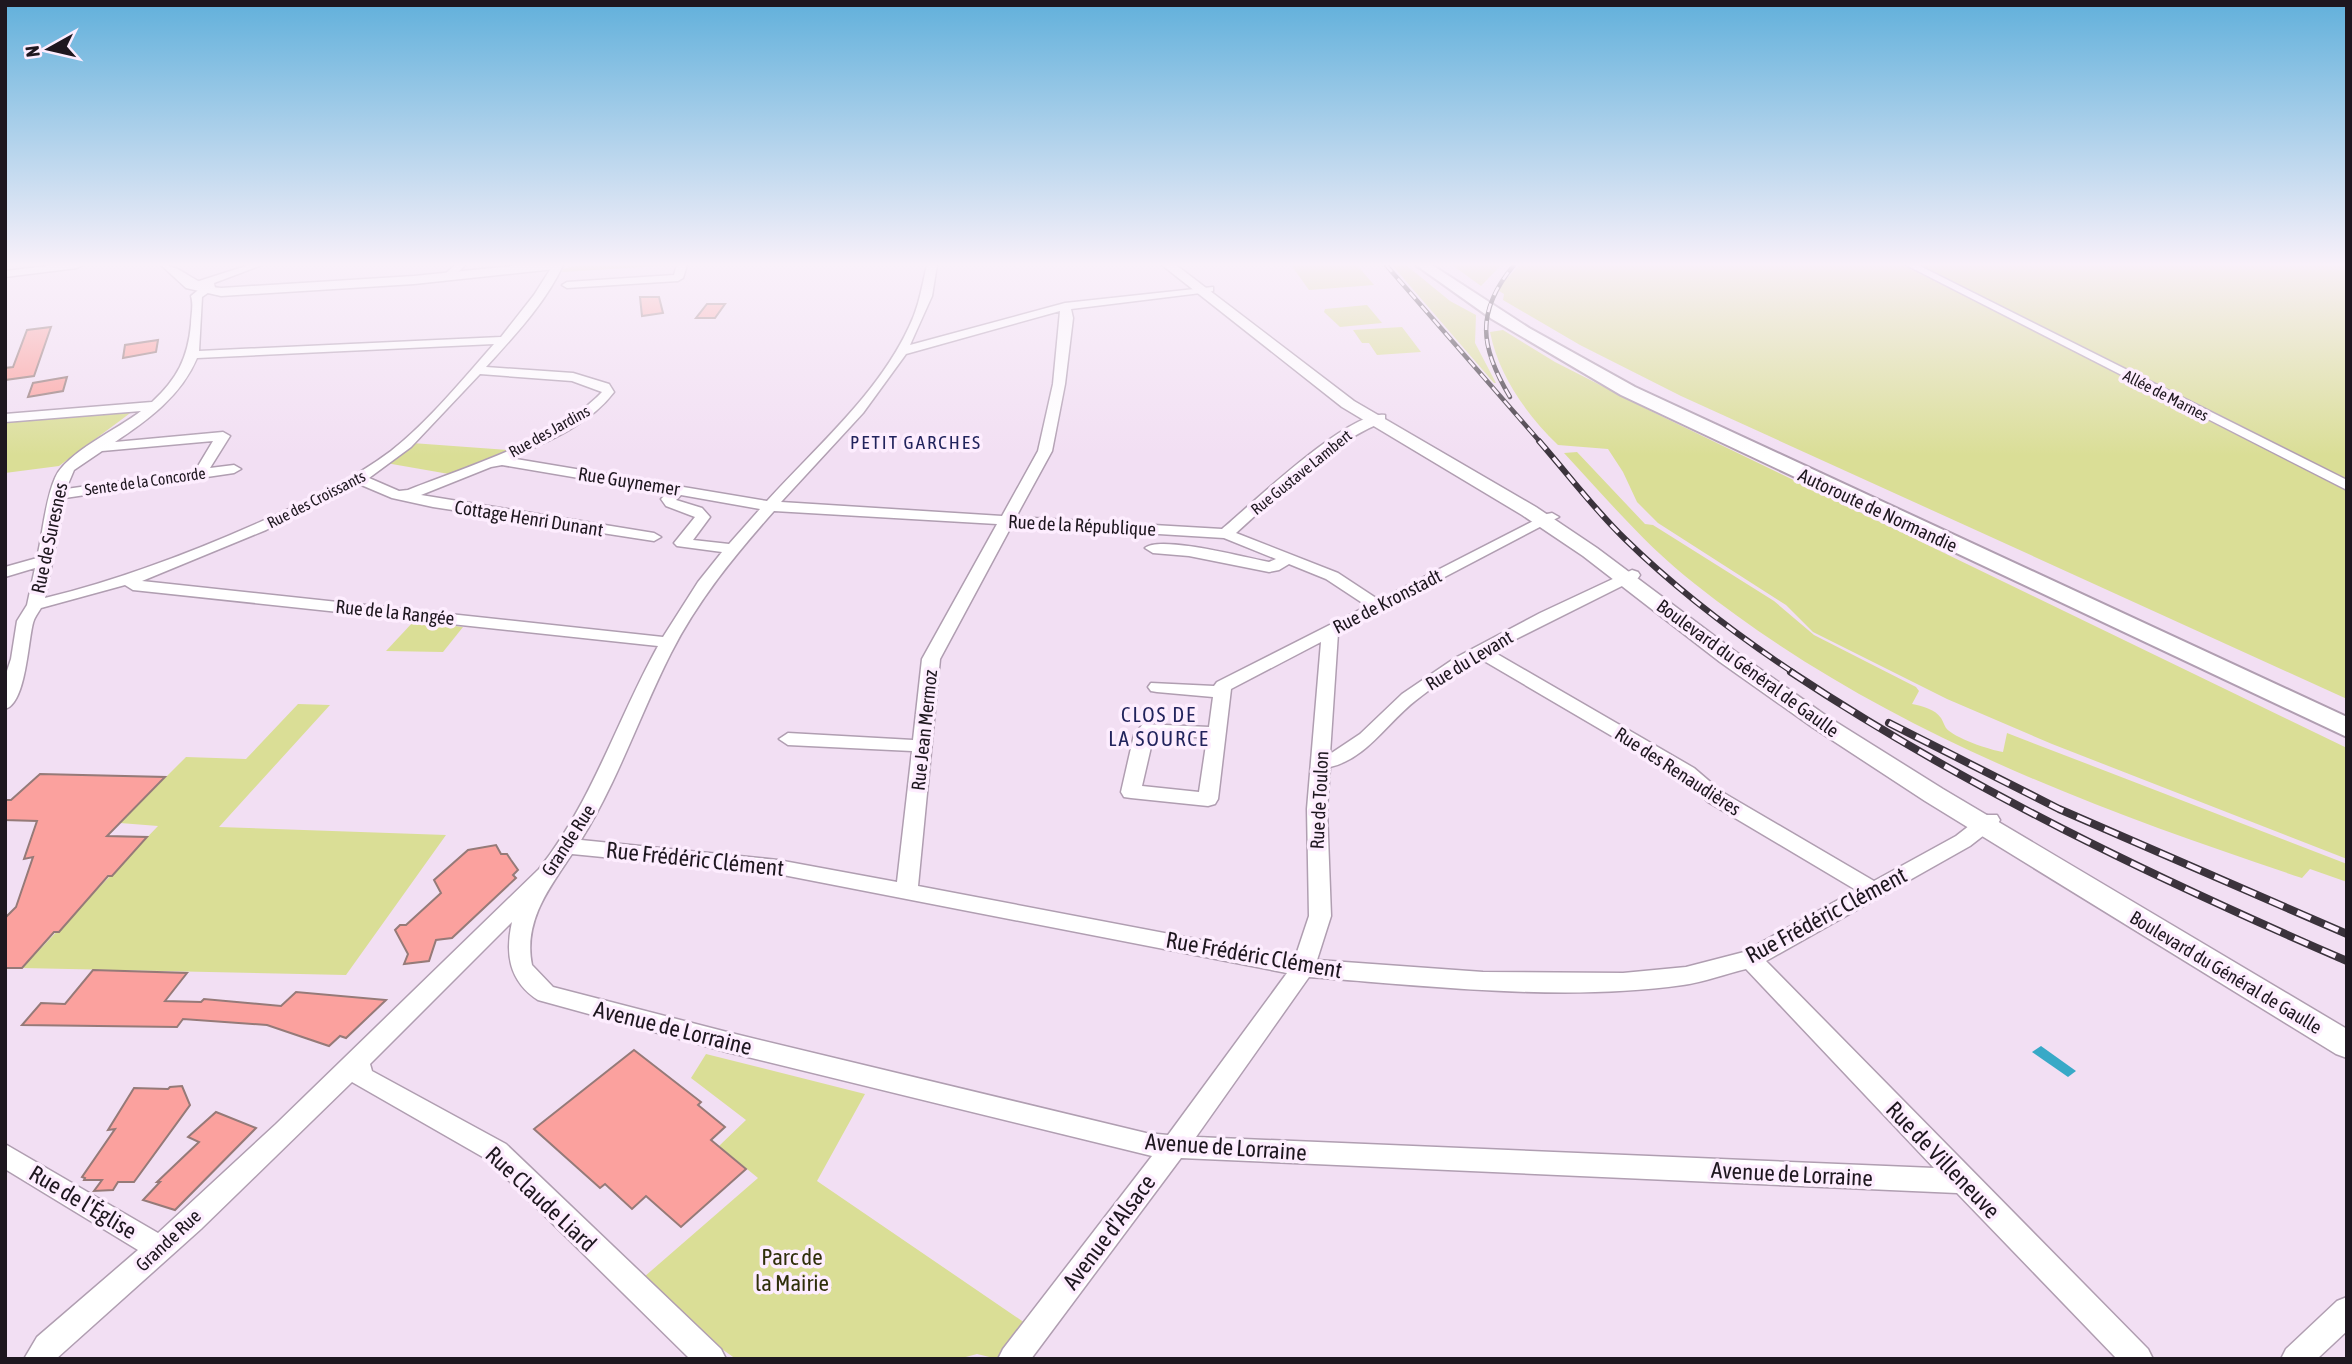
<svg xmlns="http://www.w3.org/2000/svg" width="2352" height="1364" viewBox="0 0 2352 1364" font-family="'Asap Condensed',sans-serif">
  <rect width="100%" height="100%" fill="#f2dff3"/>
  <g fill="#dade96">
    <path d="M580,265H677L562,272L563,269Z"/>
    <path d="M1291,265H1357L1374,285L1309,290Z"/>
    <path d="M1392,265H1406L1450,301L1476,315L1475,343L1496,383H1494Z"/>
    <path d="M1452,265H1501L1481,286Z"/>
    <path d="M1520,265H2347V699L1681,396L1580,345L1503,300L1504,294L1499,291L1503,282Z"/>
    <path d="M1367,305L1382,323L1340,327L1324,312L1325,309Z"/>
    <path d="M1402,327L1421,352L1377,355L1369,343H1362L1353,330Z"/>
    <path d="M1503,330L1555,362L1657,414L2347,748V859L2052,744L1947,699L1813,632L1786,605L1658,523L1637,502L1623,472L1608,449L1558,445C1526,414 1499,376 1490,332Z"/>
    <path d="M133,411L59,466L5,473V422Z"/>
    <path d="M412,443L508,450L449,474L386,463Z"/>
    <path d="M1577,452L1645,524L1653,525L1774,601L1814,635L1916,687L1919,691L1912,704C1922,706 1935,709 1941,718C1943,721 1944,725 1946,728C1954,738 1990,750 2003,752L2007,733L2347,864V882L2310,869L2302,878C2086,806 1875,727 1695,584C1646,546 1606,498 1564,453Z"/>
    <path d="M414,621L463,627L443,652L386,651Z"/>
    <path d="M298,704L330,705L219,827L446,835L346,975L22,968L158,826L120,823L186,757L246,759Z"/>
    <path d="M706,1054L865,1094L817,1181L1025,1323L998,1359L977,1354L958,1359H736L709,1340L644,1277L758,1178L719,1146L746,1120L691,1078Z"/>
  </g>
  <path fill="#38a9c7" d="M2041,1046L2076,1071L2068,1077L2032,1052Z"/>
  <g fill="#fba19e" stroke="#957a78" stroke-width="2">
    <path d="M640,297H659L663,313L642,316Z"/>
    <path d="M707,304H725L715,318H696Z"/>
    <path d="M51,327L34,376L5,380V368L13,367L27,330Z"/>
    <path d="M158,340L156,352L123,358L125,345Z"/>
    <path d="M67,377L63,391L28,397L33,383Z"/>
    <path d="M40,774L165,777L107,836L147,837L112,876H108L59,932H54L22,968H5V918L16,907L33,857L24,859L37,821L5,820V800H11Z"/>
    <path d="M496,845L501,854H507L511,860L518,870L513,875L516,878L452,938L436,940L429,961L404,964L408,954L395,930L400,925H406L441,893L434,880L468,850Z"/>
    <path d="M93,970L187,973L165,1001L201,1002L204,999L281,1006L296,992L386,1000L346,1038L340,1036L329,1046L267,1025L183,1019L177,1027L22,1025L41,1003L65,1004Z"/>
    <path d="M634,1050L701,1102L698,1105L725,1127L711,1140L746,1169L681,1227L646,1196L632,1209L605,1184L600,1188L534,1129Z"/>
    <path d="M182,1086L190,1105L134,1182H118L113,1190L94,1191L102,1180H84L85,1178L82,1177L115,1129L108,1130L134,1088L168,1089L170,1087Z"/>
    <path d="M216,1112L256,1128L175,1210L143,1200L160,1182H157L199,1142L188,1137Z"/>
  </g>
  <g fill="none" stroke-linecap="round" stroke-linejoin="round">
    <g stroke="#b09eb1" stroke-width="3">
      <g id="minor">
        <path d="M55,265H82L77,268L5,277V271Z"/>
        <path d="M249,265H262L214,283L215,288L202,297L199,351L501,337L534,295L553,265H563C545,304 514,336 486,367L573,373L609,384L614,392C589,425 547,442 510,458L767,501C817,446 878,394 909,327C919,307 922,286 927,265H937L932,296L910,345L1065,303L1213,287V291L1209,292L1071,309L1073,318L1065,384L1052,451L1016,517L1222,529C1251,505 1350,409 1385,415V421C1327,444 1282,492 1236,533L1338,573L1379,600L1547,514L1552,513L1559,517L1338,633L1330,754L1360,734L1402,694L1455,658L1540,613L1632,570L1638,572L1640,575L1638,578L1492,651L1694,768L1722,792L1874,881L1956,836L1983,815H1997L2000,820L1997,825L1970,846L1766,961L2148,1349L2153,1359H2117L1957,1193L1181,1158L1031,1359H998L1003,1349L1152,1156L727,1052L538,1000C509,981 505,954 512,922L370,1064L372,1071L506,1144L721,1349L726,1359H690L488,1160L352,1082L201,1229L56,1359H24L37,1337L138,1250L5,1169V1144L158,1233L276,1124L539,869C592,802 617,720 658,646L133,590L125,585L41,608C38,613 34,618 33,623C28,641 26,704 5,709V677L11,659L17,621L27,605L35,568L5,577V567L37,558C43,532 45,501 55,478C65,453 120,428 141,411L5,422V414L152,402C177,379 188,358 191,324C191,315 194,305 191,296L203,286H196V282ZM1060,311L1053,384L1038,451L1002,516L781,502L863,413L906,354ZM494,344C462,380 429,421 391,451C351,481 305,502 260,522C190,553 119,580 45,598L65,498L234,473L241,469L234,465L210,468L230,436L223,432L115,442C148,420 181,396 197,358ZM480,374L572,381L602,392C555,441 470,465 408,490L399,491L369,478L411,447ZM213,441L195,471L66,489L74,470L102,451ZM502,465L667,493L661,499L666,506L695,517L674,543L677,546L722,552L698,582L663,637L142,581L266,530L359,484L392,498L433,507L654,541L661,537L654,533L421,495L491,467ZM681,495L760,509L729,544L693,540L710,517L702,508L676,500ZM774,511L997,524L922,659L913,740L788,733L779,739L788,745L912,751L897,882L778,860L581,840C618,781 640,714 671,653C698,600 735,555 774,511ZM1012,525L1224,538L1276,559L1269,562C1247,558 1160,535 1145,548L1153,553L1189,556L1269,572L1279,570L1289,564L1326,579L1367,606L1217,682L1214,686L1151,683L1148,687L1151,691L1157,692L1213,697L1209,727L1143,724L1134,735L1121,792L1124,797L1131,798L1208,806L1215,804L1218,799L1231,689L1321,642L1307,809L1309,916L1295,958L918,886L940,659ZM1479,658L1680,776L1708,802L1856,890L1744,952L1686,967L1623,973L1483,972L1317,960L1331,916L1327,809L1330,767C1366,759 1387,723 1415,701C1435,685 1457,671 1479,658ZM1154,734L1207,738L1199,792L1142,786ZM572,854L778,874L1287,973L1168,1135L1146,1133L727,1032L553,987L532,965C523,921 550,887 572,854ZM1746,969L1934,1168L1196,1137L1309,977C1430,986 1563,1002 1683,985C1704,982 1725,974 1746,969Z"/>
        <path d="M455,265H465L452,279H444V275Z"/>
        <path d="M677,265H687L683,278L678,281L567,288L562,285L567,282L674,275Z"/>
        <path d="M1906,265H1918L2347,480V490Z"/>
        <path d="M2347,1297V1331L2317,1359H2281L2286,1349L2337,1301Z"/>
      </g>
    </g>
    <g stroke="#b09eb1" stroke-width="3">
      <g id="major">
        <path d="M161,265C183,265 194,286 221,288L414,276L521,265H562L555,269L414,284L221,296L186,288Z"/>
        <path d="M1162,265H1176L1354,401L1536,507L1597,548L1736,652L1828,717L1943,789L2347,1029V1058L2336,1054L1925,801L1812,727L1720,662L1583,556L1522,515L1342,407Z"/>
      </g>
    </g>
    <g stroke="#b09eb1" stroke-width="4">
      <path id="highway" d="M1416,265H1432L1529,328L1635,387L2347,717V737L1621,395L1492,319Z"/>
    </g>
    <use href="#minor" fill="#fff" fill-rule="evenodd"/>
    <use href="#major" fill="#fff" fill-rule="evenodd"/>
    <use href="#highway" fill="#fff" fill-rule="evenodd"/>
    <g stroke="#3b333c" stroke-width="4.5">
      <g id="rail-far2">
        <path d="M1386,265L1541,443"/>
        <path d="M1510,397C1480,347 1475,312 1514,265"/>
      </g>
    </g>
    <g stroke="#3b333c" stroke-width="6">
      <path id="rail-far1" d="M1539,441C1567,473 1594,509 1625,539C1676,589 1734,633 1794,673"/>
    </g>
    <g stroke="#3b333c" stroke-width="8">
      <g id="rail">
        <path d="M1791,672C1966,788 2155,878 2347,961"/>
        <path d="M1889,723L2059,809L2347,934"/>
      </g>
    </g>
    <use href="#rail-far2" stroke="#fdedfe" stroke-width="2.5" stroke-dasharray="9" stroke-linecap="butt"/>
    <use href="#rail-far1" stroke="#fdedfe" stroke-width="3.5" stroke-dasharray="11" stroke-linecap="butt"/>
    <use href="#rail" stroke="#fdedfe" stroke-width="5" stroke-dasharray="15" stroke-linecap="butt"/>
  </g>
  <linearGradient id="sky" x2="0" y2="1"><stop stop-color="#61b0db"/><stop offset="0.58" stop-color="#f9f1fa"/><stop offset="1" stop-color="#f9f1fa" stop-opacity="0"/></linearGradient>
  <rect width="2352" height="456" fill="url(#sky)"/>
  <g text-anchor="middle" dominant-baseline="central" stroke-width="7" stroke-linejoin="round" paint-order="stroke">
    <g font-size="16" fill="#1e171f" stroke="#fdedfe">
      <text transform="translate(2166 395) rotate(27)">Allée de Marnes</text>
      <text transform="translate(549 431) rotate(-29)">Rue des Jardins</text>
      <text transform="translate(1301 472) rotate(-39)">Rue Gustave Lambert</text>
      <text transform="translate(145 481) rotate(-8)">Sente de la Concorde</text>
      <text transform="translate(316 499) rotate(-27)">Rue des Croissants</text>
    </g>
    <g font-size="19" letter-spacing="2" fill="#21235c" stroke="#fdedfe">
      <text x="916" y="442">PETIT GARCHES</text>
    </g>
    <g font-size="19" fill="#1e171f" stroke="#fdedfe">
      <text transform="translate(629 481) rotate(9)">Rue Guynemer</text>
      <text transform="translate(1878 510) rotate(25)">Autoroute de Normandie</text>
      <text transform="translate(529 518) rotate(9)">Cottage Henri Dunant</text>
      <text transform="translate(1082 525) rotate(3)">Rue de la République</text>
      <text transform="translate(49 538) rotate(-78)">Rue de Suresnes</text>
      <text transform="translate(1387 601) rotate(-27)">Rue de Kronstadt</text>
      <text transform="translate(395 612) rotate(6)">Rue de la Rangée</text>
      <text transform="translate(1469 660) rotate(-31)">Rue du Levant</text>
      <text transform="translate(1748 668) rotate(36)">Boulevard du Général de Gaulle</text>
      <text transform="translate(924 730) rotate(-84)">Rue Jean Mermoz</text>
      <text transform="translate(1678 771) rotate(33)">Rue des Renaudières</text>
      <text transform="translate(1319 800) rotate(-87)">Rue de Toulon</text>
      <text transform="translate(568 840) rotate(-57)">Grande Rue</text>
      <text transform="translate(2226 972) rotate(31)">Boulevard du Général de Gaulle</text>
      <text transform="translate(168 1240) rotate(-43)">Grande Rue</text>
    </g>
    <g font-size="21" letter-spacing="2" fill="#21235c" stroke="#fdedfe">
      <text x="1159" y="714">CLOS DE<tspan x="1159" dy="24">LA SOURCE</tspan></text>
    </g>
    <g font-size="23" fill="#1e171f" stroke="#fdedfe">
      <text transform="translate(695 859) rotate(6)">Rue Frédéric Clément</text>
      <text transform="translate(1826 915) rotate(-28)">Rue Frédéric Clément</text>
      <text transform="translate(1254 955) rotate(10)">Rue Frédéric Clément</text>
      <text transform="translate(673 1028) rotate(14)">Avenue de Lorraine</text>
      <text transform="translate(1226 1147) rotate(4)">Avenue de Lorraine</text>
      <text transform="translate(1943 1160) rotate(46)">Rue de Villeneuve</text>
      <text transform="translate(1792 1174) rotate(3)">Avenue de Lorraine</text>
      <text transform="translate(541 1199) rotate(43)">Rue Claude Liard</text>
      <text transform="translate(83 1202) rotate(31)">Rue de l'Église</text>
      <text transform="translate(1109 1232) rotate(-53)">Avenue d'Alsace</text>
    </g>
    <g font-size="23" fill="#2f2f0a" stroke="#fdedfe">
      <text x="792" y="1257">Parc de<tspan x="792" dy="26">la Mairie</tspan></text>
    </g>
  </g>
  <rect width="2352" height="1364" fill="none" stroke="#1e171f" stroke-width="14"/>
  <g transform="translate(49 49) rotate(262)" stroke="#fdedfe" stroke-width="5" paint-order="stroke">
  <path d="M0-5L12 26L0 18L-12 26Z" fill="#1e171f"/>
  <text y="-10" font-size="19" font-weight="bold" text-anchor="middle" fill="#1e171f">N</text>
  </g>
</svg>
